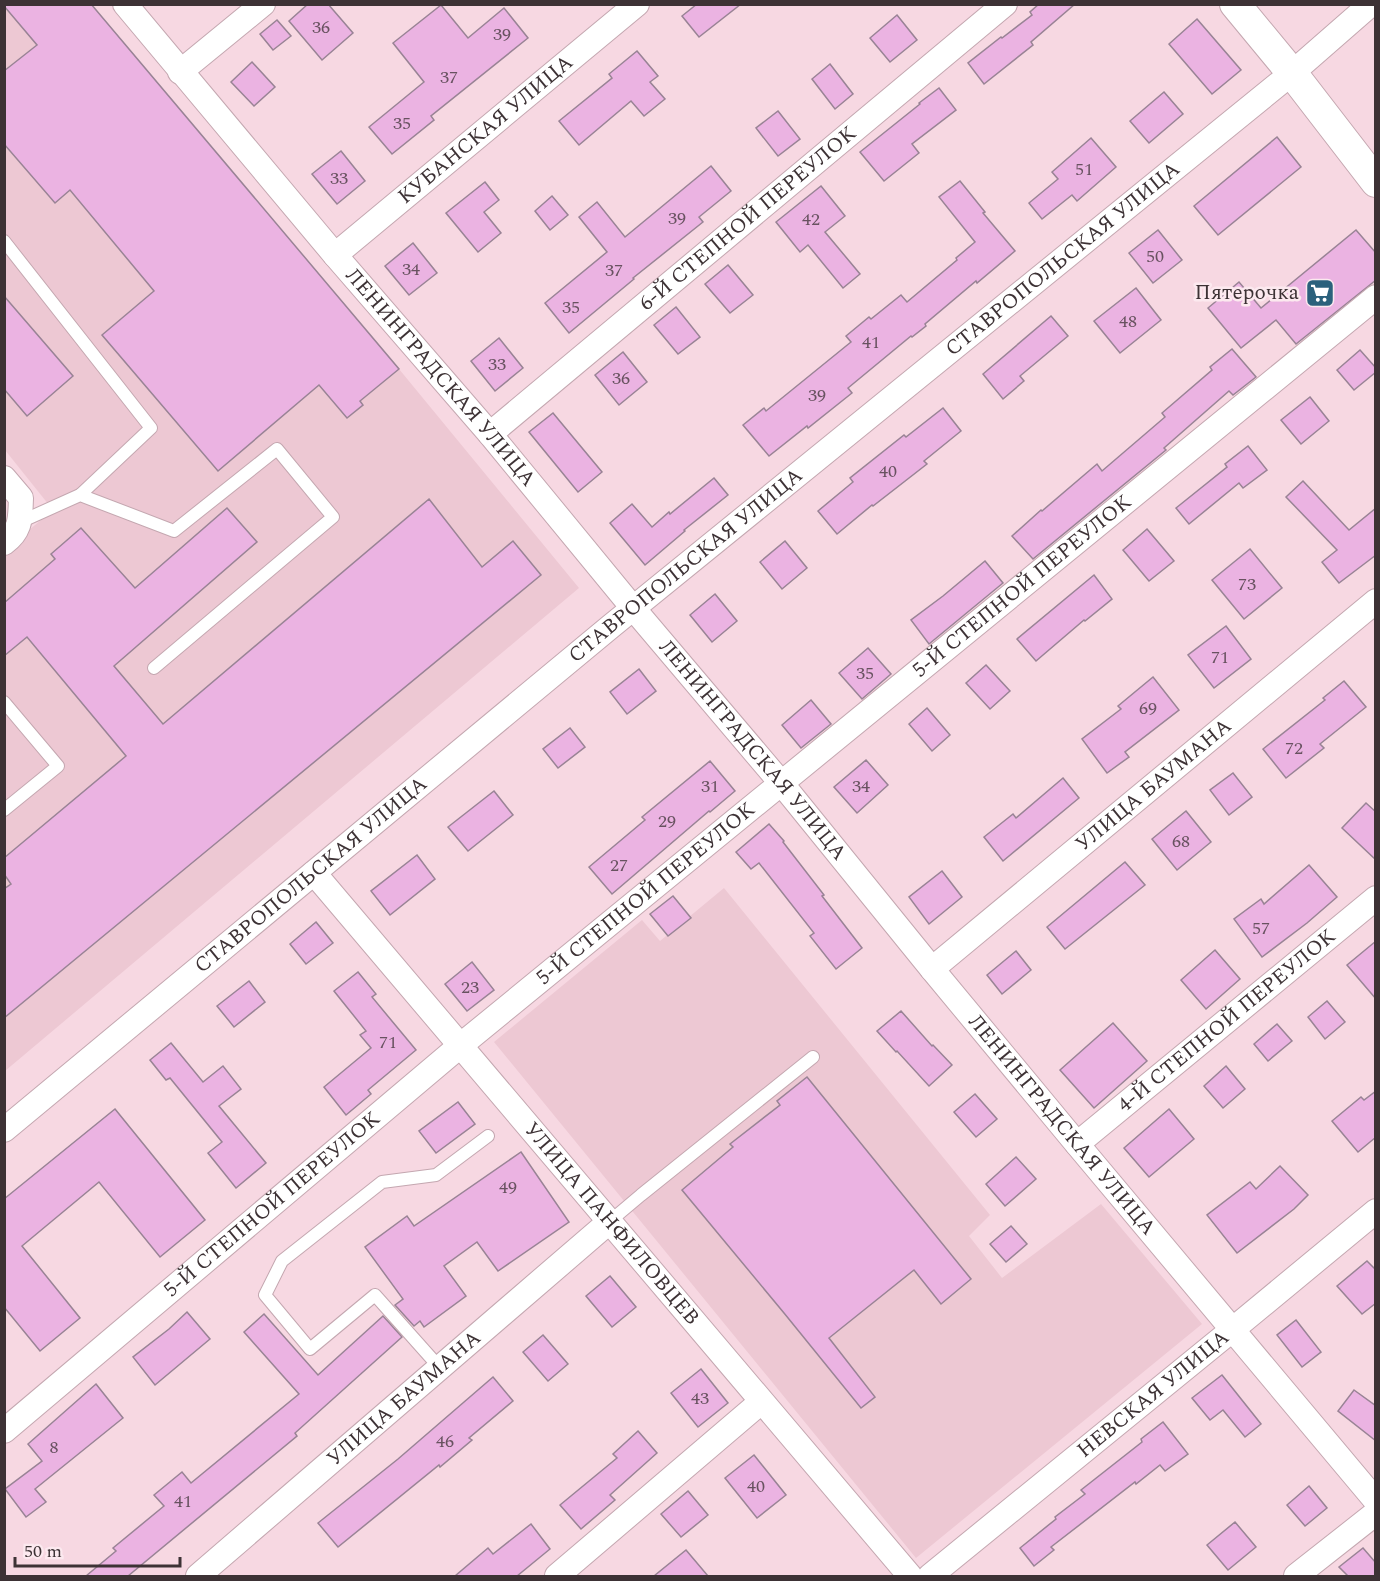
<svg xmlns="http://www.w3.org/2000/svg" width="1380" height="1581" viewBox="0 0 1380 1581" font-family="Spectral,serif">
  <rect width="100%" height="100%" fill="#f7d8e2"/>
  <g fill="#edc8d3">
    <path d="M5,5L399,369L579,588L5,1071V550L53,510L5,450Z"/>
    <path d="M724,888L990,1215L969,1236L1002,1278L1101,1204L1202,1324L916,1558L494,1042L642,920L660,941Z"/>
  </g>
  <g fill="#ebb3e2" stroke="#998395" stroke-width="1.5">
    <path d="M4,4H91L399,369L360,401L363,405L347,418L319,385L218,471L102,335L154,291L70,190L55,203L4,144V71L37,45L4,6Z"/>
    <path d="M308,4H328L353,33L322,60L289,21Z"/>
    <path d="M697,4H741L699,37L682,16Z"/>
    <path d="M1039,4H1075L1031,42L1033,45L984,84L968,63L1001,37L1002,38L1032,15L1030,12Z"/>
    <path d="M441,5L468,38L504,8L528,38L431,116L434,120L392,154L369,127L424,82L393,43Z"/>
    <path d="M897,15L917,40L890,62L870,38Z"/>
    <path d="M1197,19L1241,70L1212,94L1169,44Z"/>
    <path d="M277,20L291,36L273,50L260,34Z"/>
    <path d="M637,51L658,76L650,82L665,99L644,116L631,101L579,145L559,121L612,78L609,74Z"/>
    <path d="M252,62L275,87L254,106L231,82Z"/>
    <path d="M830,64L853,94L835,109L812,79Z"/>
    <path d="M939,88L956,110L912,144L919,153L884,181L860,152L920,104L919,103Z"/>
    <path d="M1164,92L1183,114L1149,143L1130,121Z"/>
    <path d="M778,111L800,139L778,156L756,128Z"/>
    <path d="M1277,137L1301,167L1218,235L1194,206Z"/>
    <path d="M1091,138L1116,167L1077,201L1072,195L1042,219L1029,203L1058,179L1052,172Z"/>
    <path d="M341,151L365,181L337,204L312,174Z"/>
    <path d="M711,166L731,191L699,217L703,222L633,278L634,279L569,333L545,303L607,252L579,217L597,202L625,237Z"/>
    <path d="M960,181L985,212L983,213L1015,251L977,283L976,281L925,324L926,326L912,337L911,336L848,388L852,393L808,428L807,426L769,456L743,425L764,408L766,411L851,342L846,336L869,317L871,319L901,295L907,302L957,260L956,258L975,242L939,197Z"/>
    <path d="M485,182L499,200L484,212L501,233L478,252L446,213Z"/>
    <path d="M821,186L845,216L825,232L860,274L843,288L808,245L800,252L776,222Z"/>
    <path d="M552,196L568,215L550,230L535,211Z"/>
    <path d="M1158,230L1182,260L1153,283L1129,253Z"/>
    <path d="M1356,230L1376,253V280L1296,344L1276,320L1241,348L1208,308L1239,282L1261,308Z"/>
    <path d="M413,243L437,273L409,295L385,266Z"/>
    <path d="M728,265L753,295L730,313L705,284Z"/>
    <path d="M1136,288L1161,320L1120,353L1094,321Z"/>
    <path d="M4,296L73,376L27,416L4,389Z"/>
    <path d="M676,307L700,337L678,354L654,325Z"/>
    <path d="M1051,316L1068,336L1020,376L1024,381L1003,399L983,374Z"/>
    <path d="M499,338L523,368L495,391L471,361Z"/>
    <path d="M1232,349L1256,377L1233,395L1229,391L1164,448L1166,450L1033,559L1012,536L1041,510L1042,511L1097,464L1102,471L1165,417L1162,413L1212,370L1210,367Z"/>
    <path d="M1360,350L1376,368V372L1354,390L1337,370Z"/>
    <path d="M623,352L647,382L619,405L595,375Z"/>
    <path d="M1310,397L1329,421L1301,444L1281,420Z"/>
    <path d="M943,408L961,431L924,461L927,464L873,506L872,505L837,534L818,511L853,482L850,478L904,435L906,437Z"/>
    <path d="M553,413L602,472L578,492L529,432Z"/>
    <path d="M1248,446L1267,470L1243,488L1239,483L1189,524L1176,508L1227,467L1225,464Z"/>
    <path d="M714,478L728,495L684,530L685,531L645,565L610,523L632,504L652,527L669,512L670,514Z"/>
    <path d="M1303,481L1349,530L1376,508V555L1339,583L1322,562L1337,550L1286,497Z"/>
    <path d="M429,499L482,567L513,541L541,575L4,1018V889L11,884L4,874V858L126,756L27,637L4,656V603L55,559L51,554L81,528L135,588L227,508L257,542L114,666L163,724Z"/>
    <path d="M1147,529L1174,561L1149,581L1123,550Z"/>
    <path d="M785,541L807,568L782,589L760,562Z"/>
    <path d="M1250,549L1282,588L1244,619L1212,580Z"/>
    <path d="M985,561L1003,583L929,644L911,620L943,596Z"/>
    <path d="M1094,575L1112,599L1085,621L1084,620L1036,661L1017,639Z"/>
    <path d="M715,594L737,621L712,642L690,615Z"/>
    <path d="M1226,626L1251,659L1214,688L1188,655Z"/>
    <path d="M868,648L891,674L862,699L839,673Z"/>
    <path d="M986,665L1010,691L990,709L966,683Z"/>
    <path d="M639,669L656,691L627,714L610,692Z"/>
    <path d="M1153,677L1179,710L1125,752L1129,757L1107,773L1082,739L1121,709L1118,706Z"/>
    <path d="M1344,681L1366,707L1320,744L1324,748L1286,778L1263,749L1325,700L1323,698Z"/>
    <path d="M811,700L831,724L801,748L782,725Z"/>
    <path d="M927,708L950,735L932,751L909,724Z"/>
    <path d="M570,728L585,747L558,768L543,749Z"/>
    <path d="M866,760L888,785L857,813L834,787Z"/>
    <path d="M710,761L735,791L710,812L709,811L612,894L589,867L645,820L642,817Z"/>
    <path d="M1233,773L1252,797L1229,815L1210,790Z"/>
    <path d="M1063,778L1079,798L1003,861L984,837L1013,814L1016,818Z"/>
    <path d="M494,791L513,815L468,851L448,827Z"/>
    <path d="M1366,803L1376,812V860L1342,828Z"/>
    <path d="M1186,811L1211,842L1177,870L1152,839Z"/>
    <path d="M769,824L784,841L783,842L824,895L822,896L862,948L836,969L810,936L814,933L759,863L751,869L736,852Z"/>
    <path d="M417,855L435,879L390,915L371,891Z"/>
    <path d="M1125,862L1145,885L1065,949L1047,927Z"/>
    <path d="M1309,865L1337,897L1307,923L1262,957L1234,919L1261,899L1264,904Z"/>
    <path d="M942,871L962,897L929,924L909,897Z"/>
    <path d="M673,896L691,918L668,936L650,914Z"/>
    <path d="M316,922L333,943L306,964L290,944Z"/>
    <path d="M1376,941V999L1347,965Z"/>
    <path d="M1215,950L1240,979L1206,1009L1181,980Z"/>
    <path d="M1016,951L1031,970L1002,994L987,975Z"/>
    <path d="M472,962L494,990L467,1011L445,984Z"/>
    <path d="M358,972L376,994L372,997L416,1050L368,1090L371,1094L346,1115L324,1087L371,1048L360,1035L366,1031L334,991Z"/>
    <path d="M249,981L265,1002L234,1027L217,1006Z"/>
    <path d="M1327,1001L1345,1022L1325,1039L1308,1017Z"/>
    <path d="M901,1011L932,1046L933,1045L952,1065L929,1086L897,1051L896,1052L877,1031Z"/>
    <path d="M1113,1023L1147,1061L1094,1108L1060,1070Z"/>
    <path d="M1277,1024L1292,1041L1268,1061L1254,1044Z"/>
    <path d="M171,1043L203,1082L223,1066L241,1089L219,1106L266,1163L236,1188L208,1153L222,1142L170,1078L166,1080L150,1060Z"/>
    <path d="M1226,1066L1245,1089L1223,1108L1204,1086Z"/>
    <path d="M807,1077L971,1279L941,1304L914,1270L829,1338L875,1397L861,1408L784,1313L682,1190L733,1147L730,1144L780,1105L777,1101Z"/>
    <path d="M1376,1091V1137L1358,1152L1332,1121L1361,1097L1364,1100Z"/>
    <path d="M975,1094L997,1119L976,1137L954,1112Z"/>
    <path d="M458,1102L475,1124L436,1153L419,1131Z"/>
    <path d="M115,1109L205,1220L160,1257L99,1182L22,1246L80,1318L40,1351L4,1307V1199Z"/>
    <path d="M1169,1109L1194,1139L1149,1177L1124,1148Z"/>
    <path d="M521,1152L569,1222L498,1271L477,1242L444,1266L466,1296L424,1327L420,1321L414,1326L395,1305L403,1299L365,1247L407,1216L414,1226Z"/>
    <path d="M1016,1157L1036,1179L1005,1206L986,1184Z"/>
    <path d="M1280,1166L1308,1195L1294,1209L1237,1253L1207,1215L1250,1182L1256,1189Z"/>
    <path d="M1011,1226L1027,1244L1006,1262L990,1244Z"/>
    <path d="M1367,1261L1376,1270V1303L1362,1314L1337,1286Z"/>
    <path d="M610,1276L636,1307L612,1327L586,1296Z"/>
    <path d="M187,1312L210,1339L155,1385L133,1357L169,1329Z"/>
    <path d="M264,1314L318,1375L383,1316L402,1337L295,1433L297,1436L128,1576H86L116,1551L113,1548L164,1506L154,1495L182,1472L191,1483L299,1394L244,1332Z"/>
    <path d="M1296,1320L1321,1352L1302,1367L1277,1335Z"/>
    <path d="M543,1335L568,1364L548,1381L523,1352Z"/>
    <path d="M701,1369L728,1403L698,1427L671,1393Z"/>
    <path d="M1222,1375L1261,1424L1245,1437L1223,1410L1210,1420L1192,1398Z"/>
    <path d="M493,1377L513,1401L469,1438L472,1440L440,1467L439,1465L338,1547L318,1523L398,1459Z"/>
    <path d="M96,1384L123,1418L35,1489L46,1502L26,1517L5,1489L42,1461L28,1444Z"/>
    <path d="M1354,1390L1376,1406V1441L1338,1411Z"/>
    <path d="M1163,1422L1188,1454L1165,1471L1160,1465L1136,1484L1135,1482L1051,1547L1054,1550L1034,1566L1020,1548L1056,1519L1055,1517L1085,1494L1081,1490L1142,1442L1141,1439Z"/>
    <path d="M638,1431L657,1453L610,1495L615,1500L581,1529L560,1505L617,1458L613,1454Z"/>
    <path d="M754,1455L786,1495L757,1518L725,1478Z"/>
    <path d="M1309,1486L1327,1508L1305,1526L1287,1505Z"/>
    <path d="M688,1491L708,1515L681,1537L661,1514Z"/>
    <path d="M1235,1522L1256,1547L1228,1570L1207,1545Z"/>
    <path d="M531,1524L550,1549L517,1576H455L488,1548L493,1554Z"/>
    <path d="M1363,1548L1376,1563V1576H1348L1339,1567Z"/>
    <path d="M686,1550L708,1576H654Z"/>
  </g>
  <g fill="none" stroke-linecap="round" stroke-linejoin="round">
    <g stroke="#c4a7b0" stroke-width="14">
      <g id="service">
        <path d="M4,241L151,428L80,495"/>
        <path d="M20,522L80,495L174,531L277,449L333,517L154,668"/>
        <path d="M4,702L58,766L4,810"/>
        <path d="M609,1222L641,1195L813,1057"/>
        <path d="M440,1368L375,1295L310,1349L265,1295L282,1261L382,1182L436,1175L488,1136"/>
      </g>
    </g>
    <g stroke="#c4a7b0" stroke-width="26">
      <g id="minor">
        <path id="s1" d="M125,4L335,255L490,434L633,608L782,784L932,969L1077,1144L1376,1501"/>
        <path d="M180,72L263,4"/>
        <path id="s2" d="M335,255L637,4"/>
        <path id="s3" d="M490,434L1005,4"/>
        <path d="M4,478L21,498C20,517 22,530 4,543"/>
        <path id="s4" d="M314,873L910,1576"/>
        <path id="s5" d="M932,969L1376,601"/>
        <path id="s6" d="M4,1130L610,627L1292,73L1371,4"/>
        <path id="s7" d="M1077,1144L1376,898"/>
        <path id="s8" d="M4,1431L461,1045L1376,297"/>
        <path id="s9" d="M198,1576L609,1222"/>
        <path d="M557,1576L761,1402"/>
        <path id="s10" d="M930,1576L1232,1330L1376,1211"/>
        <path d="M1296,1576L1376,1513"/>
      </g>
    </g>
    <g stroke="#c4a7b0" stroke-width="32">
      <path id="tertiary" d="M1235,4L1292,73L1376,182"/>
    </g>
    <use href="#service" stroke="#fff" stroke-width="12"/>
    <use href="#minor" stroke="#fff" stroke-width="24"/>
    <use href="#tertiary" stroke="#fff" stroke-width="30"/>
  </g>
  <defs>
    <g id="supermarket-square" transform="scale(1.5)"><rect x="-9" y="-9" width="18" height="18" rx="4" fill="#2b617c" stroke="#fce9ef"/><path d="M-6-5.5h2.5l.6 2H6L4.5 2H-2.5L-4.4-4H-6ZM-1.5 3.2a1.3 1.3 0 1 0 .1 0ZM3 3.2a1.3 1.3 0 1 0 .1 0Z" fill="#fff"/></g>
  </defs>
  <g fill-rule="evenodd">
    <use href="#supermarket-square" x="1320" y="293"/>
  </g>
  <g text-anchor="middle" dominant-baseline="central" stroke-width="5" stroke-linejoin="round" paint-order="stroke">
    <g font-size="18" fill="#685260">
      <text x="321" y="27">36</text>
      <text x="502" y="34">39</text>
      <text x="449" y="77">37</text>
      <text x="402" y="123">35</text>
      <text x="1084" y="169">51</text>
      <text x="339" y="178">33</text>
      <text x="677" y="218">39</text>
      <text x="811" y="219">42</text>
      <text x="1155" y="256">50</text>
      <text x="411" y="269">34</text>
      <text x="614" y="270">37</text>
      <text x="571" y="307">35</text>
      <text x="1128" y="321">48</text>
      <text x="871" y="342">41</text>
      <text x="497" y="364">33</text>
      <text x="621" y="378">36</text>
      <text x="817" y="395">39</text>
      <text x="888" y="471">40</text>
      <text x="1247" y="584">73</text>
      <text x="1220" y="657">71</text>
      <text x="865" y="673">35</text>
      <text x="1148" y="708">69</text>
      <text x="1294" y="748">72</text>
      <text x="710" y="786">31</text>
      <text x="861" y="786">34</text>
      <text x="667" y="821">29</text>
      <text x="1181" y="841">68</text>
      <text x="619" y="865">27</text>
      <text x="1261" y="928">57</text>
      <text x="470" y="987">23</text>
      <text x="388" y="1042">71</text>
      <text x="508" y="1187">49</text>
      <text x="700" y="1398">43</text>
      <text x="445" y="1441">46</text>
      <text x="54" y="1447">8</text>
      <text x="756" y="1486">40</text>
      <text x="183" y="1501">41</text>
    </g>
    <g font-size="21" fill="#3d3235" stroke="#fce9ef">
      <text stroke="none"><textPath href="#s2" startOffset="196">КУБАНСКАЯ УЛИЦА</textPath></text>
      <text stroke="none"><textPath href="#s3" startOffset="336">6-Й СТЕПНОЙ ПЕРЕУЛОК</textPath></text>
      <text stroke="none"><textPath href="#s6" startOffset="1371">СТАВРОПОЛЬСКАЯ УЛИЦА</textPath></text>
      <text stroke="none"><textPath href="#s1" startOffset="489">ЛЕНИНГРАДСКАЯ УЛИЦА</textPath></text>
      <text stroke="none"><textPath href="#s6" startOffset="885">СТАВРОПОЛЬСКАЯ УЛИЦА</textPath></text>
      <text stroke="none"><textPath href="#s8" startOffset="1323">5-Й СТЕПНОЙ ПЕРЕУЛОК</textPath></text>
      <text stroke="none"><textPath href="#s1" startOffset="975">ЛЕНИНГРАДСКАЯ УЛИЦА</textPath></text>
      <text stroke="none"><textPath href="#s5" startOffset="288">УЛИЦА БАУМАНА</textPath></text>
      <text stroke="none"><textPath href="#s6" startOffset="399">СТАВРОПОЛЬСКАЯ УЛИЦА</textPath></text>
      <text stroke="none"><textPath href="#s8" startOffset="837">5-Й СТЕПНОЙ ПЕРЕУЛОК</textPath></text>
      <text stroke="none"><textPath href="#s7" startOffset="194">4-Й СТЕПНОЙ ПЕРЕУЛОК</textPath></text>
      <text stroke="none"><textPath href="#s1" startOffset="1461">ЛЕНИНГРАДСКАЯ УЛИЦА</textPath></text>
      <text stroke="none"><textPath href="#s8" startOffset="351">5-Й СТЕПНОЙ ПЕРЕУЛОК</textPath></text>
      <text stroke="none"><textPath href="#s4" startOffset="460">УЛИЦА ПАНФИЛОВЦЕВ</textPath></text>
      <text stroke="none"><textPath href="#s10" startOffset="288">НЕВСКАЯ УЛИЦА</textPath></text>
      <text stroke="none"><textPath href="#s9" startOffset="272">УЛИЦА БАУМАНА</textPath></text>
    </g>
    <g font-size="21" fill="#3d3235" stroke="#fce9ef" text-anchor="end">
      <text x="1299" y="293">Пятерочка</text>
    </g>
  </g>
  <rect width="1380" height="1581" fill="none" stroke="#3d3235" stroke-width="12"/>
  <path d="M15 1557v9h165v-9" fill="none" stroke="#3d3235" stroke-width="3"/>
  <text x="24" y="1557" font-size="18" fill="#3d3235" stroke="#fce9ef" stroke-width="4.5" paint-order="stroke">50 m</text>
</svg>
